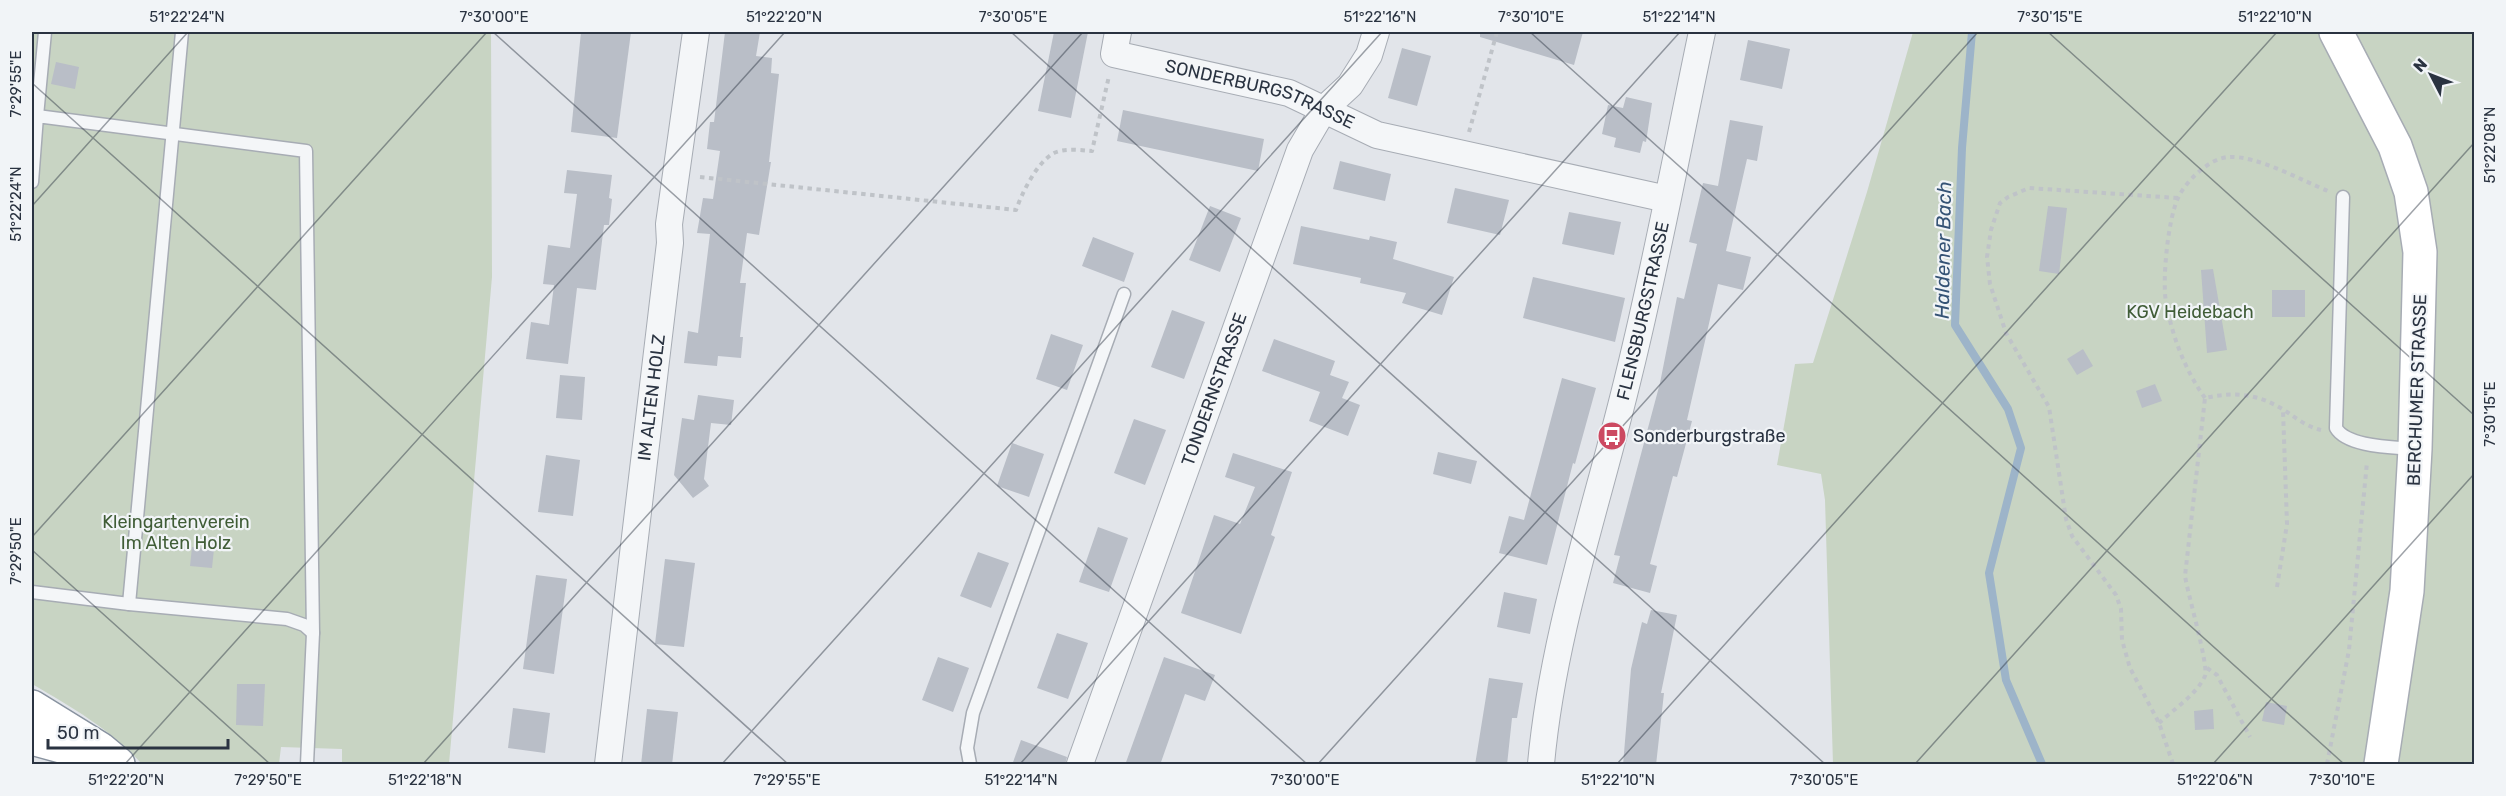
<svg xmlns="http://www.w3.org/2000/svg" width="2506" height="796" viewBox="0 0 2506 796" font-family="Rubik,sans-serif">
  <rect width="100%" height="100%" fill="#e2e5ea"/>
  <g fill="#c8d4c3">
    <path d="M32,32H491L492,277L449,764H342V749L281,747L279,764H142C111,730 72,707 32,684Z"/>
    <path d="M1913,32H2474V764H1833L1825,500L1821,474L1777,465L1795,364L1813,363L1867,192Z"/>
  </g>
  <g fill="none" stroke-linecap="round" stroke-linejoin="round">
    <path stroke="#9db4c9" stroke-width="8" d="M1972,32L1962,148L1955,325L2008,409L2021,448L1989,573L2006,680L2042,764"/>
  </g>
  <g fill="#b9bec7">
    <path d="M581,32H631L617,138L571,132Z"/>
    <path d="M725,32H760L756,56L772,58L771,73L779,74L769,162H771L759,235L747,233L740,283H746L740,337H743L741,358L718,356L717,366L684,363L688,331L698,333L710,234L697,233L703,198L713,199L720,151L707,149L710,122H714Z"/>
    <path d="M1054,32H1088L1071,118L1038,111Z"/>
    <path d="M1480,32H1583L1574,65L1480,37Z"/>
    <path d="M1748,40L1790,49L1782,89L1740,80Z"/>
    <path d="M1402,48L1431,56L1417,106L1388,98Z"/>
    <path d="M56,62L79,67L75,89L51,84Z"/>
    <path d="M1626,97L1652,103L1646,142L1643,141L1640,153L1614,147L1616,138L1602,134L1608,105L1623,108Z"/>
    <path d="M1123,110L1264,139L1258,171L1117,141Z"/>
    <path d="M1730,120L1763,126L1757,161L1747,159L1726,251L1751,257L1743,290L1718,284L1687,420L1692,421L1677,477L1673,476L1650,564L1657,566L1650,593L1613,583L1620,556L1614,555L1660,383L1677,297L1684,299L1697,244L1689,242L1703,183L1718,186Z"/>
    <path d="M1340,161L1391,174L1385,201L1333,189Z"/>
    <path d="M567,170L612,175L609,198L612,199L609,225H604L596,290L577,288L568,364L526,359L531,322L549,325L554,285L543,284L548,245L570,248L577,194L564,193Z"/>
    <path d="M1455,188L1509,200L1500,235L1447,223Z"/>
    <path d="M1210,206L1241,218L1220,272L1189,260Z"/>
    <path d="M2048,206L2067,208L2059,274L2039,271Z"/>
    <path d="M1569,212L1621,222L1614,255L1562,244Z"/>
    <path d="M1301,226L1369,240L1370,236L1397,242L1393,259L1454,277L1442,315L1402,303L1406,293L1360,283L1361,278L1293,264Z"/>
    <path d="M1093,237L1134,253L1124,282L1082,266Z"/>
    <path d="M2213,269L2227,350L2207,353L2201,270Z"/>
    <path d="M1533,277L1625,298L1615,342L1523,318Z"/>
    <rect x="2272" y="290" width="33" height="27"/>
    <path d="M1172,310L1205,322L1184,379L1151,367Z"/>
    <path d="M1051,334L1083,345L1067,390L1036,379Z"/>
    <path d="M1274,339L1335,361L1330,375L1349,382L1342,398L1360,405L1348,436L1309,421L1320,392L1262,371Z"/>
    <path d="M2083,349L2093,366L2077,375L2067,359Z"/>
    <path d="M560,375L585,377L582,420L556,418Z"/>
    <path d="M1562,378L1596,388L1575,464L1573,463L1547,565L1499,553L1509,516L1524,520Z"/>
    <path d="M2155,384L2162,401L2142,408L2136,391Z"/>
    <path d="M698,395L734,400L731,425L711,423L704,479L709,486L693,498L674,475L682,418L694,420Z"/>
    <path d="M1134,419L1166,430L1145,485L1114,473Z"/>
    <path d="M1012,443L1044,454L1029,497L997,486Z"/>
    <path d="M1438,452L1477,461L1471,484L1433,474Z"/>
    <path d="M1233,453L1292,472L1271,535L1275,537L1241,634L1181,613L1214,515L1240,524L1255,487L1225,477Z"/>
    <path d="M546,455L580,460L573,516L538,512Z"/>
    <path d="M1098,527L1128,538L1109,592L1079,582Z"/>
    <path d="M192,547L214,549L212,568L190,566Z"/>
    <path d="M978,552L1009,563L991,608L960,596Z"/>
    <path d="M665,559L695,563L684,647L655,644Z"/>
    <path d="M536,575L567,579L554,674L523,669Z"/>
    <path d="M1504,592L1537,599L1530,634L1497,627Z"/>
    <path d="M1651,610L1677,615L1661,693H1664L1656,765H1623L1631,669L1642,622L1647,624Z"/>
    <path d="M1057,633L1088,643L1068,699L1037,688Z"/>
    <path d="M938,657L969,668L953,712L922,700Z"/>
    <path d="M1164,657L1215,675L1205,701L1185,694L1160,765H1125Z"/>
    <path d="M1489,678L1523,683L1517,718H1512L1507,765H1475Z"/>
    <path d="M237,684H265L263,726L236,725Z"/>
    <path d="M2266,702L2287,706L2284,725L2262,721Z"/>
    <path d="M513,708L550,713L545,753L508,748Z"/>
    <path d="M647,709L678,712L672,765H641Z"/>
    <path d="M2213,709L2214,729L2195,730L2194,711Z"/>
    <path d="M1021,740L1067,757L1065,765H1012Z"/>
  </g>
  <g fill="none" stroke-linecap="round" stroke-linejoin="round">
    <g stroke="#a7acb4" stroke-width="15">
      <g id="lane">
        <path d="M37,116L45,32"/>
        <path d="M32,182L37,116L306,151L313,633L307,764"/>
        <path d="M2343,197L2336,428C2347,447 2393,447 2414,449"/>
        <path d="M32,592L129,604L182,32"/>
        <path d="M129,604L287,619L304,625L313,633"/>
        <path d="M970,764L967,748L973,713L1124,294"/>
      </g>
    </g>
    <g stroke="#a7acb4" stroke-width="28">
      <g id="street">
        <path id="s1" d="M1118,32L1114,54L1289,93L1377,135L1667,199"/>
        <path id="s2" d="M608,764L670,243L669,224L696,32"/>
        <path id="s3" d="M1080,764L1300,150L1324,109L1350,85L1369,55L1376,32"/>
        <path id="s4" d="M1541,764C1553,631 1598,504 1629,374C1657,261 1678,146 1702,32"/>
      </g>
    </g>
    <g stroke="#a7acb4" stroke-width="36">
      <path id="secondary" d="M2336,32L2395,146L2411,192L2420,252L2415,449L2407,591L2381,764"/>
    </g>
    <g stroke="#8993a0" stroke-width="36">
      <g id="highway">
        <path d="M32,707L100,749L118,764"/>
        <path d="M32,738L72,749L83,756"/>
      </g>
    </g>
    <g stroke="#bfc3c8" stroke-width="4" stroke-dasharray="4.5 4.5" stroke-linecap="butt">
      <path d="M1469,132L1497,32"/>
      <path d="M700,177L1016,210C1022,193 1037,162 1054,153C1065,148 1080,150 1092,151L1109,76"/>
      <path d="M2205,398C2185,370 2172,336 2166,302C2162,280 2168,219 2178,198C2186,181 2209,158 2229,157C2256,155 2303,181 2328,191"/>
      <path d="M2277,587L2287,524L2283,410"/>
      <path d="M2207,668L2217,675L2250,737"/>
      <path d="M2159,723C2173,710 2197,694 2205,676C2209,666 2188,595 2185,576L2205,398C2236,391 2260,394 2287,412C2297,419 2308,427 2321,430"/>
      <path d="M2173,764L2159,723L2130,668L2122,640L2121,609L2116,595L2072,536L2066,519L2049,407L2006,333L1990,284L1987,257L1991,230L2000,203L2008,197L2029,188L2178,198"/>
      <path d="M2327,764L2349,650L2367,462"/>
    </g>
    <use href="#lane" stroke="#f4f6f8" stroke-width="12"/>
    <use href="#street" stroke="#f4f6f8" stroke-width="26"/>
    <use href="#secondary" stroke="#fff" stroke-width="33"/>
    <use href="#highway" stroke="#fff" stroke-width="33"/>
  </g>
  <path fill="none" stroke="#2a3341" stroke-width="1.5" stroke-opacity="0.45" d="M493,32L1307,764M1011,32L1825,764M1530,32L2344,764M2048,32L2474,415M32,83L788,764M32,206L188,32M32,537L487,32M32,550L270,764M125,764L785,32M423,764L1083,32M722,764L1382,32M1020,764L1680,32M1318,764L1978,32M1617,764L2277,32M1915,764L2474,143M2213,764L2474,474"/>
  <defs>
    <g id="bus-disc" transform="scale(1.5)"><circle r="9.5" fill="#cc4961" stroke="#f1f4f7"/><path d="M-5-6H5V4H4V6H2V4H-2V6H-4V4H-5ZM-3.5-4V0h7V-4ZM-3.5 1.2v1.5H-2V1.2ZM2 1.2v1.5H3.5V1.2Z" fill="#fff"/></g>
  </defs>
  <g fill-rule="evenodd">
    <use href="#bus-disc" x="1612" y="436"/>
  </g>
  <g text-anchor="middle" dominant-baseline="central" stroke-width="4.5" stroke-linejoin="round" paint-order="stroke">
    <g font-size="18" fill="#2a3341" stroke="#f1f4f7">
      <text stroke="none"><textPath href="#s1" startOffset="174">SONDERBURGSTRASSE</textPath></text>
      <text stroke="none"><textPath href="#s4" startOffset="465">FLENSBURGSTRASSE</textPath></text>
      <text stroke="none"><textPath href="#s3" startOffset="398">TONDERNSTRASSE</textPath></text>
      <text transform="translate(2417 390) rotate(-88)">BERCHUMER STRASSE</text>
      <text stroke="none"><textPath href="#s2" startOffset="369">IM ALTEN HOLZ</textPath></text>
    </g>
    <g font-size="18" fill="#405d37" stroke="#f1f4f7">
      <text x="2190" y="312">KGV Heidebach</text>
      <text x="176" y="522">Kleingartenverein<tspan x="176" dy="21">Im Alten Holz</tspan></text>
    </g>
    <g font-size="18" fill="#2a3341" stroke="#f1f4f7" text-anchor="start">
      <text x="1633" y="436">Sonderburgstraße</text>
    </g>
    <g font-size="20" font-style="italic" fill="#355375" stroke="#f1f4f7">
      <text transform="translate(1943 250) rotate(-89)">Haldener Bach</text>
    </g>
  </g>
  <rect width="2506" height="796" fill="none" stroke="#f1f4f7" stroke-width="66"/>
  <g transform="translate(2431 75) rotate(312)" stroke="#f1f4f7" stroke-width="4.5" paint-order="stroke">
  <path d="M0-4.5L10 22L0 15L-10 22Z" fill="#2a3341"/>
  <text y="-9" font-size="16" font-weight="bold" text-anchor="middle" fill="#2a3341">N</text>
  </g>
  <path d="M48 739v9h180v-9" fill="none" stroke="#2a3341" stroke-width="3"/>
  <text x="57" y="739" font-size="18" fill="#2a3341" stroke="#f1f4f7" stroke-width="4.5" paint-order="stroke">50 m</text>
  <rect x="33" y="33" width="2440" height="730" fill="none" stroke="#2a3341" stroke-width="2"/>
  <g font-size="15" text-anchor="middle" fill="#2a3341">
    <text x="187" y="22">51°22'24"N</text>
    <text x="494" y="22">7°30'00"E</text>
    <text x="784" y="22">51°22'20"N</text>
    <text x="1013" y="22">7°30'05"E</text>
    <text x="1380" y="22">51°22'16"N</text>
    <text x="1531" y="22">7°30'10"E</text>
    <text x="1679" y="22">51°22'14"N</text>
    <text x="2050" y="22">7°30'15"E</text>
    <text x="2275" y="22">51°22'10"N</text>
    <text transform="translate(16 84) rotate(-90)" y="5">7°29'55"E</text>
    <text transform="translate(2490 145) rotate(-90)" y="5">51°22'08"N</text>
    <text transform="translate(16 204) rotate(-90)" y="5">51°22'24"N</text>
    <text transform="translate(2490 414) rotate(-90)" y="5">7°30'15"E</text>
    <text transform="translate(16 551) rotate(-90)" y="5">7°29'50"E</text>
    <text x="126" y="785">51°22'20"N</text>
    <text x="268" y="785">7°29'50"E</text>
    <text x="425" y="785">51°22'18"N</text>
    <text x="787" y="785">7°29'55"E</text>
    <text x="1021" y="785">51°22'14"N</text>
    <text x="1305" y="785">7°30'00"E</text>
    <text x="1618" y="785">51°22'10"N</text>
    <text x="1824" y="785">7°30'05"E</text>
    <text x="2215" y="785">51°22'06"N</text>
    <text x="2342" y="785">7°30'10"E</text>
  </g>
</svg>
